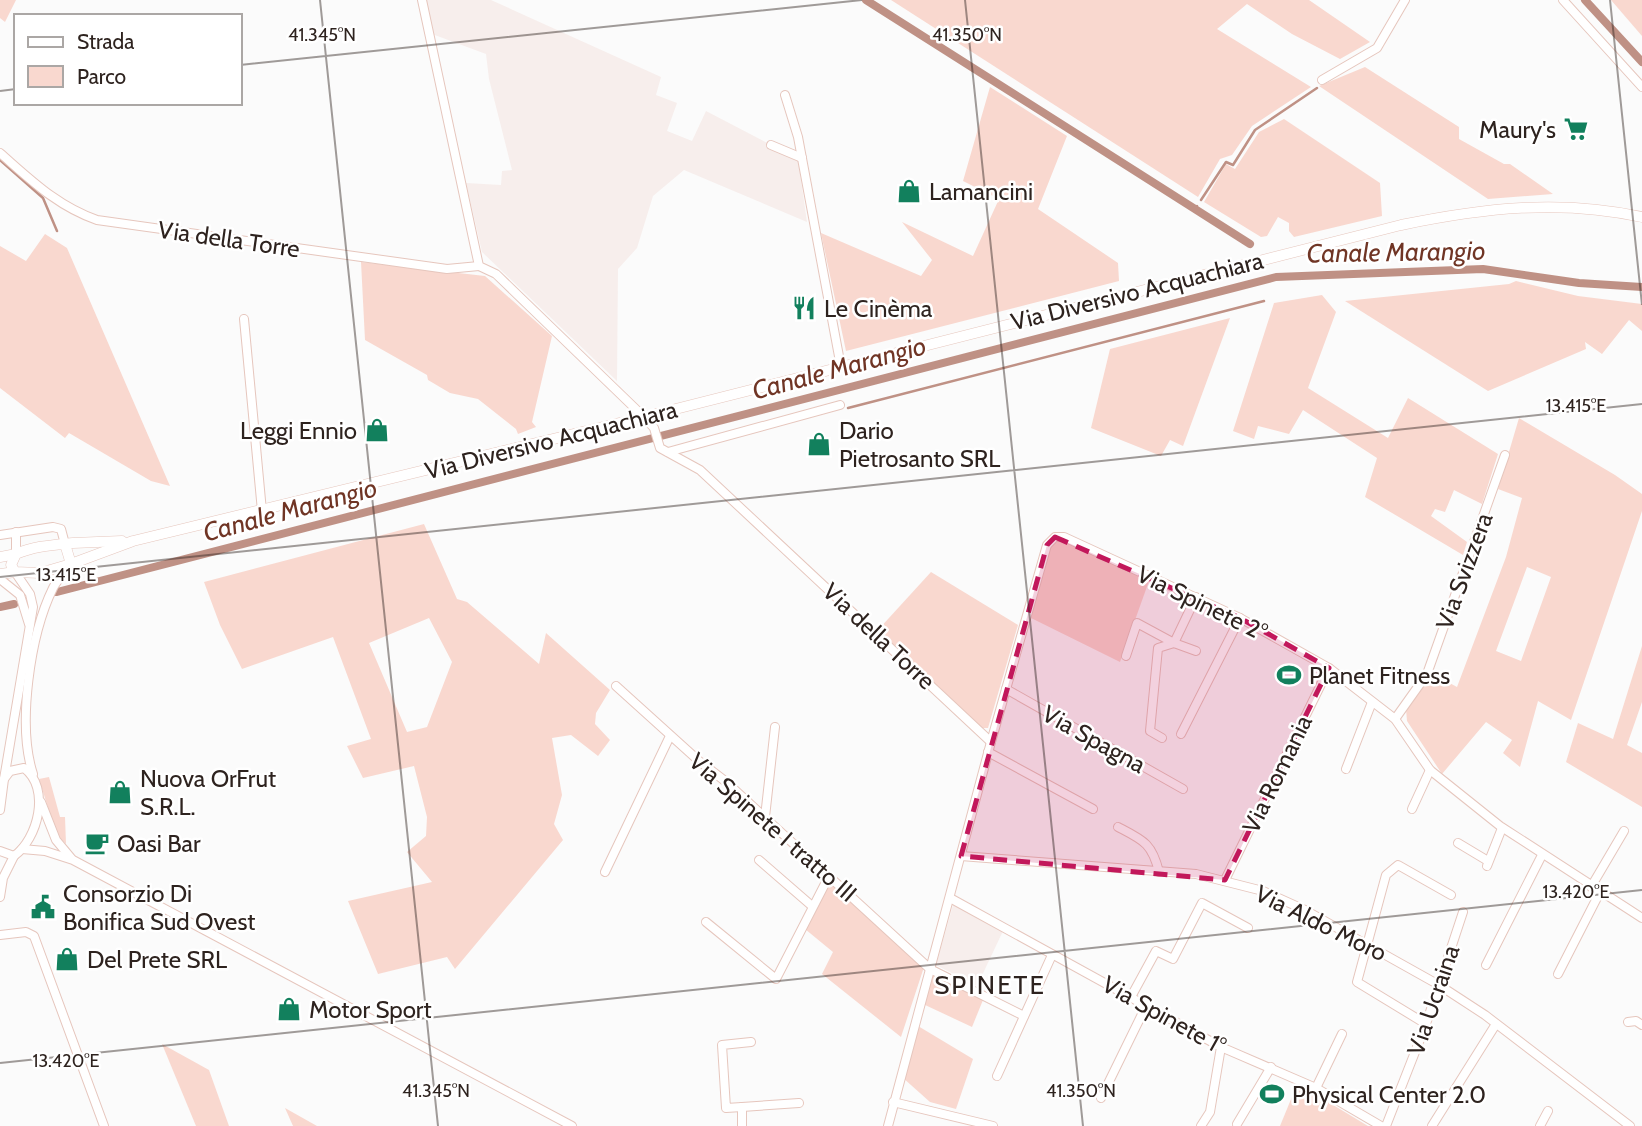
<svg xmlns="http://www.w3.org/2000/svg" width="1642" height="1126" viewBox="0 0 1642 1126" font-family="Cabin,sans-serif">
  <rect width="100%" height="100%" fill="#fbfbfb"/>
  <g fill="#f7eeec">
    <path d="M425,0H491L661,77L656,95L677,103L667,131L692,141L706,111L798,159L807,222L684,170L653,196L637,248L618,269L617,381L482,252L466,183L501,185L502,171L512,170L489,79L486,54L432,34Z"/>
    <path d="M953,905L1003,931L977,986L936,965Z"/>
  </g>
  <g fill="#f9d8cf" fill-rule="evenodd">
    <path d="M0,0H16L5,22L0,18Z"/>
    <path d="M891,0H1309L1370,42L1340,59L1292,34L1247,4L1217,29L1311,87L1252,126L1232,155L1220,159L1198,197Z"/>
    <path d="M1611,0H1642V36Z"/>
    <path d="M1365,67L1459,127V139L1504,164H1510L1553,194L1488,199L1319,86Z"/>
    <path d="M990,87L1067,136L1038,209L1118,263L1119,281L846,351L821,233L921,276L932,260L902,222L973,256L999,199L963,181Z"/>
    <path d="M1284,119L1380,183L1382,216L1294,237L1289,231V223L1278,217L1267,236L1261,237L1204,202L1226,164L1235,169L1259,132Z"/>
    <path d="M45,234L67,248L170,486L151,481L69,433L65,438L0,388V246L26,261Z"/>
    <path d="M361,262L485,276L552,336L532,422L536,427L518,434L516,429L478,399L450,393L428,380L427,375L365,340Z"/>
    <path d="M1516,281L1578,296L1642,304V331L1629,320L1602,354L1585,342L1586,349L1488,391L1345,301L1509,284Z"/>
    <path d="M1322,295L1336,312L1308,388L1388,438L1408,398L1498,454L1482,504L1454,490L1445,512L1435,509L1431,516L1467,542L1463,555L1365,497L1377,458L1303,410L1289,434L1258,426L1254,439L1233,431L1274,303Z"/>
    <path d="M1230,318L1183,446L1170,440L1161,456L1091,428L1110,349Z"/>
    <path d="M1519,418L1615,475L1642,494V511L1571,720L1538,701L1520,767L1503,753L1512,740L1486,722L1442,774L1407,721L1406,709L1433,674L1457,687L1506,557L1522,498L1498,489ZM1527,567L1551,577L1521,661L1496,651Z"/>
    <path d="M424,524L457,599L467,602L539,664L546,633L610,690L596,713L595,724L610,740L598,756L571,735L552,738L562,795L554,824L563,840L455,969L447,957L378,974L348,901L432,882L407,852L426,836L427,817L414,766L363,778L347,746L371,739L333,637L242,669L220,625L204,582ZM429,618L452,662L427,727L407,732L369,643Z"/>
    <path d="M1062,540L1149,581L1120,662L1031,618L1050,545Z"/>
    <path d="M931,572L1018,625L988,728H982L878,630Z"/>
    <path d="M1642,646V702L1627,745L1642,753V807L1566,762L1578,723L1613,739Z"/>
    <path d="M49,777L60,817H65L66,844L56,833L39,779Z"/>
    <path d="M829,883L924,967L901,1037L822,974L833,952L805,929Z"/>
    <path d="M932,975L983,1000L972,1027L923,1004Z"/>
    <path d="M918,1026L973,1059L956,1109L930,1102L902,1077Z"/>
    <path d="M162,1044L209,1070L229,1126H196Z"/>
    <path d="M1300,1085L1368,1126H1280L1296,1087Z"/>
    <path d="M285,1108L317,1126H293Z"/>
  </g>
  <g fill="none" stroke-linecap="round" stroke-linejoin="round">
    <g stroke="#bf9185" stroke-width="2.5">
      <path d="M0,160L43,198L57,231"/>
      <path d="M1201,200L1226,162L1233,165L1255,130L1317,88"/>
      <path d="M1195,209L1197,206"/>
      <path d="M848,408L1264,301"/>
    </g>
    <g stroke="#bf9185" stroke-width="8">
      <path d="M866,0L1250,244"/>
      <path d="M1585,0L1642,62"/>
      <path d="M57,592L1276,277L1483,269L1579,283L1642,287"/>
      <path d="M0,607L14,604"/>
    </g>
    <g stroke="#e6c6bd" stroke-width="10">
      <g id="minor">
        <path d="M422,0L479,266L496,274L644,417L654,428L660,448L700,470L991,742"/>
        <path d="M1563,0L1642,87"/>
        <path d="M1322,80L1377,48L1405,0"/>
        <path d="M785,95L798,137L841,367"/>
        <path d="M771,145L802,158"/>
        <path d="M0,153C31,180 57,206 97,220L447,269L479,266"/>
        <path d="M244,319L262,511"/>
        <path d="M668,452L840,405"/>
        <path d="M0,535L53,527L61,529L65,544"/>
        <path d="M16,554V532"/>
        <path d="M0,579L20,595L29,624"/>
        <path d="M1126,656L1137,623L1174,643L1196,597"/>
        <path d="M616,686L699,761L725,781L930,969L1024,1016"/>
        <path d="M1006,689L1183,789"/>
        <path d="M1395,719L1427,674L1505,455"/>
        <path d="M1181,734L1240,618"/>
        <path d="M1162,738L1150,731L1158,648L1174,643L1196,651"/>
        <path d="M988,752L1093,809"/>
        <path d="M1346,769L1372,702"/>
        <path d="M33,774C17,725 30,635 53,588C57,580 64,574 68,565"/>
        <path d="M4,779L33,607L30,594L15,572"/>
        <path d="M41,802L56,840L71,858"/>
        <path d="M1412,809L1430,770"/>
        <path d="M0,810L4,779L10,771L24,768C51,788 38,839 14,856L0,851"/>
        <path d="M765,817L775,727"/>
        <path d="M1118,827C1143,840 1152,843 1159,872"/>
        <path d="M1458,843L1488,861"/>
        <path d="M22,849L45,851L73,860L572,1126"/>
        <path d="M961,856L1196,874L1263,891L1305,910L1439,985L1485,1015L1630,1126"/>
        <path d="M759,860L812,906"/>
        <path d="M1487,866L1502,828"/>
        <path d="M605,872L670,736"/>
        <path d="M1225,880L1329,668"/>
        <path d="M1591,887L1624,831"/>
        <path d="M0,897L3,878L14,856"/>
        <path d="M950,898L1221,1047L1316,1088L1381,1126"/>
        <path d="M706,922L776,979L829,876"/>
        <path d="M0,935L26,932L34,936L104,1126"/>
        <path d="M1486,965L1542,855"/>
        <path d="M1558,974L1600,892"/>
        <path d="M1132,995L1156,951L1173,959L1202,903L1248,928"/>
        <path d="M1628,1022L1636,1021L1642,1025"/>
        <path d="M1426,1024L1357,982L1386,875L1398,865L1451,895"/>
        <path d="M997,1076L1052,955"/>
        <path d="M1316,1088L1342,1034"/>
        <path d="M1101,1098L1147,1004"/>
        <path d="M893,1102L993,1126"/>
        <path d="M742,1107L726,1108L722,1045L751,1042"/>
        <path d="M1237,1124L1271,1067"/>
        <path d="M742,1126V1107L799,1103"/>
        <path d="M888,1126L991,742L1047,545L1055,537H1064L1240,618L1329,668L1395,719L1430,770L1500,826L1642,918"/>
        <path d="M1201,1126L1210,1112L1221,1047"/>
        <path d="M1386,1126L1426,1024L1463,912"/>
        <path d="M1432,1126L1496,1024"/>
        <path d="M1540,1126L1548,1111"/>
      </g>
    </g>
    <g stroke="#e6c6bd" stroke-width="11">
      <g id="major">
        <path d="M65,544L71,564L40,573L15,572L11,565L16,554C34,546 53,545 73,543L122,541"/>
        <path d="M0,557L16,554"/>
        <path d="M71,564L133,541L644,417L1401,225C1483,208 1560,199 1642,217"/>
        <path d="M0,574L15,572"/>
      </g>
    </g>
    <use href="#minor" stroke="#fff" stroke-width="8"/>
    <use href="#major" stroke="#fff" stroke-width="10"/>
  </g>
  <path fill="#c2185b" fill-opacity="0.2" stroke="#c2185b" stroke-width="5" stroke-dasharray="14 9" stroke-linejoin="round" d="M1055,537L1240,618L1329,668L1225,880L961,856L1047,545Z"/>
  <path fill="none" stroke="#2e231f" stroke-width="2" stroke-opacity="0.45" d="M320,0L438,1126M965,0L1083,1126M1610,0L1642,305M240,65L862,0M0,91L16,89M0,577L1642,404M0,1063L1642,890"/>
  <defs>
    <g id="supermarket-bare" transform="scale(1.89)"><path d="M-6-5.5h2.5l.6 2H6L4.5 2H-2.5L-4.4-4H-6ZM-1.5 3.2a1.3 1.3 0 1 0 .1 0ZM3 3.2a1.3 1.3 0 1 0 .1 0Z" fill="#12805d" stroke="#fff" stroke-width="2.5" paint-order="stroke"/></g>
    <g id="shop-bare" transform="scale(1.89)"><path d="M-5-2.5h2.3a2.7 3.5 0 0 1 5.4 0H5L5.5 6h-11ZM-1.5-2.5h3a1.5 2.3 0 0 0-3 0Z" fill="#12805d" stroke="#fff" stroke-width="2.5" paint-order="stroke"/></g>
    <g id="restaurant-bare" transform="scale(1.89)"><path d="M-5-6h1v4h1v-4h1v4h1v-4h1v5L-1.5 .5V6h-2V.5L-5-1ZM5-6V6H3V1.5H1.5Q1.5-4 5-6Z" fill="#12805d" stroke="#fff" stroke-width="2.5" paint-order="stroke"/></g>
    <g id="stadium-bare" transform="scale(1.89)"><path d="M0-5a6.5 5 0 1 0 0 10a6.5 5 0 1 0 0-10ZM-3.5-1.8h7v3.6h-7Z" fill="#12805d" stroke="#fff" stroke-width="2.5" paint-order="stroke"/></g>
    <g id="cafe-bare" transform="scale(1.89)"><path d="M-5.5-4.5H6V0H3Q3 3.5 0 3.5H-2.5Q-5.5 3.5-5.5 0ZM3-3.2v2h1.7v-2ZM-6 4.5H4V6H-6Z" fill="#12805d" stroke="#fff" stroke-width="2.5" paint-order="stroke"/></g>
    <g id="civic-bare" transform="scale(1.89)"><path d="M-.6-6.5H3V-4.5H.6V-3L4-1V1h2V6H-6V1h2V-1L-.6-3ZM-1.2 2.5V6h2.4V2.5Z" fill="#12805d" stroke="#fff" stroke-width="2.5" paint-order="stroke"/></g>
  </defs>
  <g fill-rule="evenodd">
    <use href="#supermarket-bare" x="1576" y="129"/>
    <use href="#shop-bare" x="909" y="191"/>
    <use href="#restaurant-bare" x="804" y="308"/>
    <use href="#shop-bare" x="377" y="430"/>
    <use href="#shop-bare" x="819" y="444"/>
    <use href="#stadium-bare" x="1289" y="675"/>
    <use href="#shop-bare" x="120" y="792"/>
    <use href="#cafe-bare" x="97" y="843"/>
    <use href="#civic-bare" x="43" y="907"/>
    <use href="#shop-bare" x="67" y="959"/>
    <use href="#shop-bare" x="289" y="1009"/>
    <use href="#stadium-bare" x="1272" y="1094"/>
  </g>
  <g text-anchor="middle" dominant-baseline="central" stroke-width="5" stroke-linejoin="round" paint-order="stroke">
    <g font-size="24" fill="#2e231f" stroke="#fff" text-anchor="start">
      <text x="1556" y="129" text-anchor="end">Maury's</text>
      <text x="929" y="191">Lamancini</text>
      <text x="824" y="308">Le Cinèma</text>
      <text x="357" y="430" text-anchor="end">Leggi Ennio</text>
      <text x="839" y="430">Dario<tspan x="839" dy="28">Pietrosanto SRL</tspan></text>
      <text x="1309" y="675">Planet Fitness</text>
      <text x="140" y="778">Nuova OrFrut<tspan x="140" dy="28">S.R.L.</tspan></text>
      <text x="117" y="843">Oasi Bar</text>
      <text x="63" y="893">Consorzio Di<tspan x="63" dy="28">Bonifica Sud Ovest</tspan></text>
      <text x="87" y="959">Del Prete SRL</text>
      <text x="309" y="1009">Motor Sport</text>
      <text x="1292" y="1094">Physical Center 2.0</text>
    </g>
    <g font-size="24" fill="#2e231f" stroke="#fff">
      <text transform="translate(229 239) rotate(8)">Via della Torre</text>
      <text transform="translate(1137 291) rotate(-14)">Via Diversivo Acquachiara</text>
      <text transform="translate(551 440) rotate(-14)">Via Diversivo Acquachiara</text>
      <text transform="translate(1464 571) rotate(-70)">Via Svizzera</text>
      <text transform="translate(1202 603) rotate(26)">Via Spinete 2°</text>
      <text transform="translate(879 636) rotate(43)">Via della Torre</text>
      <text transform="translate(1094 739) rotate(29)">Via Spagna</text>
      <text transform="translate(1277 774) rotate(-64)">Via Romania</text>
      <text transform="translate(773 827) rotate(41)">Via Spinete I tratto III</text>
      <text transform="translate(1321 923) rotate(26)">Via Aldo Moro</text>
      <text transform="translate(1433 1000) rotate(-71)">Via Ucraina</text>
      <text transform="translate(1164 1015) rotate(29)">Via Spinete 1°</text>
    </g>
    <g font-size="26" font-style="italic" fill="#703525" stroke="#fff">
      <text transform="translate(1396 252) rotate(-1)">Canale Marangio</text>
      <text transform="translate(839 368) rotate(-15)">Canale Marangio</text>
      <text transform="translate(290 510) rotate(-15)">Canale Marangio</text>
    </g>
    <g font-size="26" letter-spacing="2" fill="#2e231f" stroke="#fff">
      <text x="990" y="985">SPINETE</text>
    </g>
  </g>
  <g font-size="18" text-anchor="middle" fill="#2e231f" stroke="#fff" stroke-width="5" stroke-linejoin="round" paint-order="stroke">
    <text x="322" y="41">41.345°N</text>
    <text x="967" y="41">41.350°N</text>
    <text x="1576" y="412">13.415°E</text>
    <text x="66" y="581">13.415°E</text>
    <text x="1576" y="898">13.420°E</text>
    <text x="66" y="1067">13.420°E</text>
    <text x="436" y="1097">41.345°N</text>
    <text x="1081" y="1097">41.350°N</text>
  </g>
  <rect x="14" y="14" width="228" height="91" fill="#ffffff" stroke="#aba7a5" stroke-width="2"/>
  <rect x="28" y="37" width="35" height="10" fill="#ffffff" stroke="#aba7a5" stroke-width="2"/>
  <text x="77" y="49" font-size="21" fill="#2e231f">Strada</text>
  <rect x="28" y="66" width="35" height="21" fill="#f9d8cf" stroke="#aba7a5" stroke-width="2"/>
  <text x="77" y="84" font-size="21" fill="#2e231f">Parco</text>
</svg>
